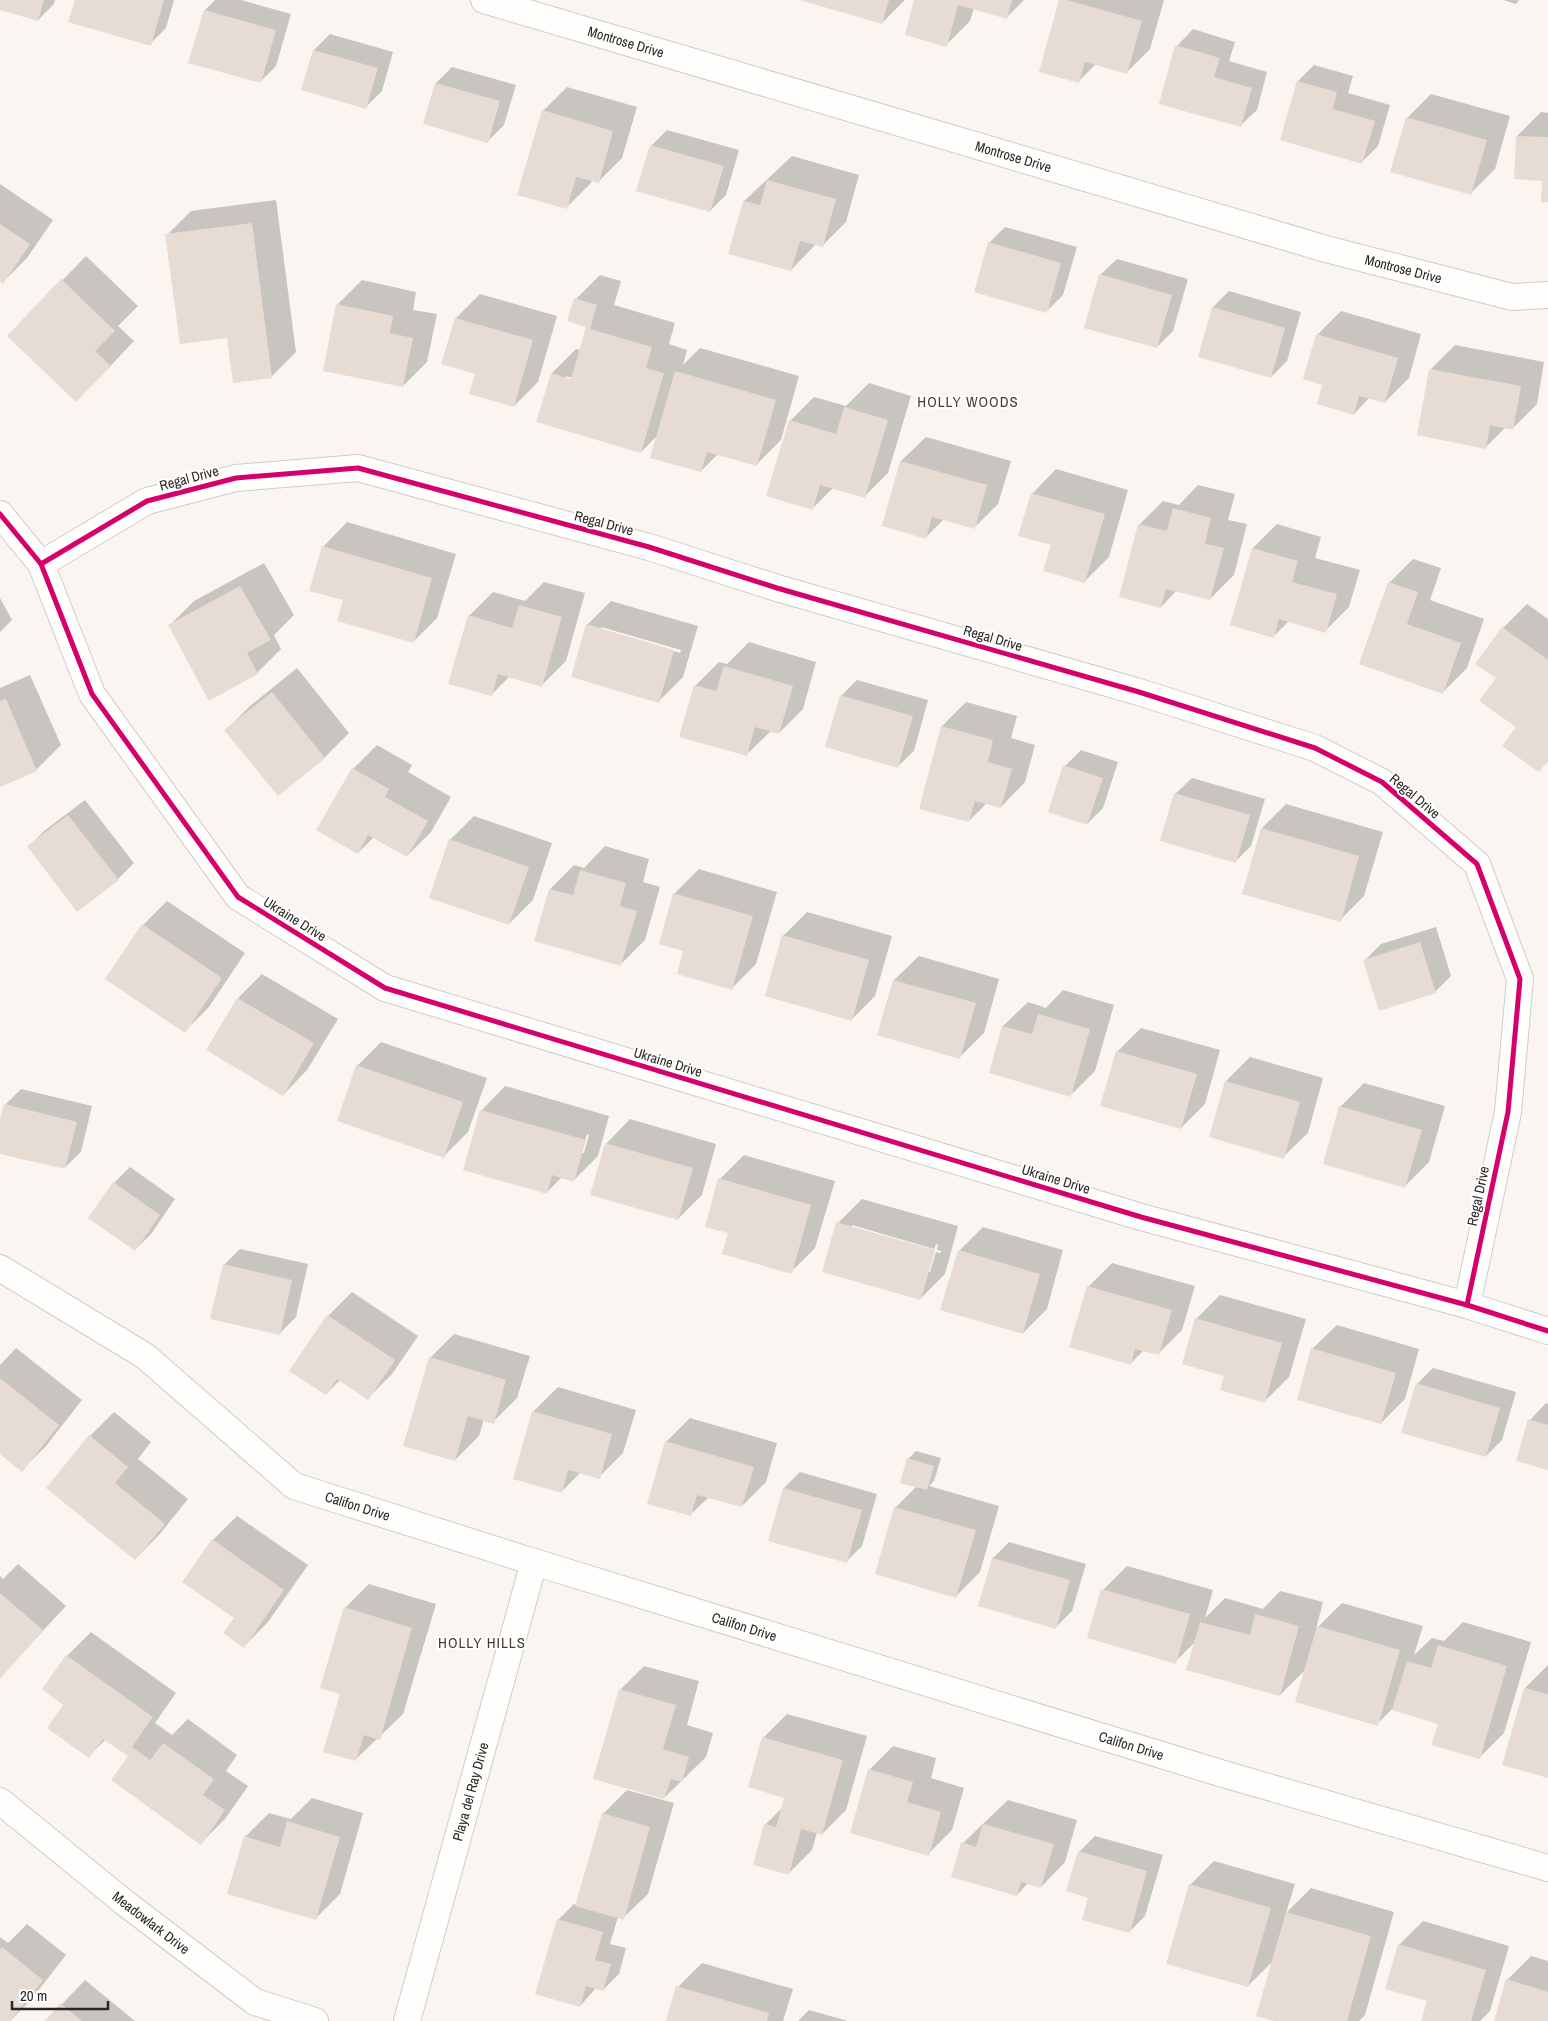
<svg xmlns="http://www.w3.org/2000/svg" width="1548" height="2021" viewBox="0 0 1548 2021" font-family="'Archivo Narrow',sans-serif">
  <rect width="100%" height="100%" fill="#faf5f0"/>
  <g fill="#0003" fill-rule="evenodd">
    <path d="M0,0H55L54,4L38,20L0,9Z"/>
    <path d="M76,0H174L166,28L150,44Z"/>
    <path d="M215,0H241L291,14L276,66L260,82L205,10Z"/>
    <path d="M803,0H905L882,23Z"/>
    <path d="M916,0H1024L1006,18L974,8L970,21L946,45Z"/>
    <path d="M1060,0H1164L1150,49L1126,73L1096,64L1078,82Z"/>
    <path d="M1503,0H1519L1516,4Z"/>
    <path d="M1193,29L1235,42L1229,61L1267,72L1257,110L1240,126L1177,46Z"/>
    <path d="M330,34L393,52L382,91L366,107L314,50Z"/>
    <path d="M1314,65L1353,76L1348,93L1390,105L1378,146L1362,162L1298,81Z"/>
    <path d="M452,67L516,85L504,125L488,141L425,123L436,83Z"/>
    <path d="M567,87L637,107L622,158L598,182L592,180L591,183L567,207L543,111Z"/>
    <path d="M1431,94L1510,116L1495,169L1471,193L1407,118Z"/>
    <path d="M1541,112L1548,113V201L1544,180L1517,136Z"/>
    <path d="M667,130L739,150L726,195L710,211L651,146Z"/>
    <path d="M792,156L859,175L846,222L822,246L816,244L791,270L744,201Z"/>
    <path d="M0,184L53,220L27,258L3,282L0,280Z"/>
    <path d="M276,200L296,352L272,376L228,337L167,235L191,211Z"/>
    <path d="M1005,227L1077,247L1063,295L1047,311L989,243Z"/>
    <path d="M86,256L138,306L118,326L134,341L100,377L8,336Z"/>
    <path d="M1117,259L1188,279L1173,331L1157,347L1100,275Z"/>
    <path d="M600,275L621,281L614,305L675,323L669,344L687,350L683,365L700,348L799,376L781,440L757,464L719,453L701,471L659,434L641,452L538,422L552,373L576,349L580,350L587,326L576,299ZM566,376L577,379V382L566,378Z"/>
    <path d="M362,280L416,292L413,310L437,314L427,362L403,386L338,304Z"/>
    <path d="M1229,291L1301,312L1287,361L1271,377L1199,356L1213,307Z"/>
    <path d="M480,294L557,316L538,382L514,406L476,373L456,318Z"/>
    <path d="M1341,311L1421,334L1409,378L1385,402L1370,397L1354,414L1324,384L1317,335Z"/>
    <path d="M1455,345L1544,362L1537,404L1513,428L1506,427L1486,447L1431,369Z"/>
    <path d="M869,383L911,396L888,473L864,497L833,488L813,508L790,421L814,397L846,406Z"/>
    <path d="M926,437L1011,461L998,504L974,528L944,519L925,538L883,525L901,461Z"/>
    <path d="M1056,469L1128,490L1109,557L1085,581L1032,494Z"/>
    <path d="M1198,485L1235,494L1228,520L1247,524L1234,575L1210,599L1177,590L1161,607L1139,525L1163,501L1179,505Z"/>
    <path d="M347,522L456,554L437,618L413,642L345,600L323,547Z"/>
    <path d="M1277,524L1321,537L1315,558L1360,570L1349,607L1325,631L1289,621L1274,636L1232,624L1253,548Z"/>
    <path d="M1413,559L1441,568L1430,600L1484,619L1467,668L1443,692L1360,663L1389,583Z"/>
    <path d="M264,563L294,615L274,635L281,649L257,673L169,626L194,601Z"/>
    <path d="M544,582L585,593L566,661L542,685L510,676L491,695L469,616L493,592L525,601Z"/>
    <path d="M0,598L12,620L0,632Z"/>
    <path d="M611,601L698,626L683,677L659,701L587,625ZM601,627L681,650L680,653L601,630Z"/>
    <path d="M1527,604L1548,619V761L1539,771L1518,727L1497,678L1477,663L1503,628Z"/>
    <path d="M749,642L816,662L803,709L779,733L771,731L746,755L695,686L719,662L727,664Z"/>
    <path d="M297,668L349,733L325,757L278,795L226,730L250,706Z"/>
    <path d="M30,675L61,745L37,769L0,786V688Z"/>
    <path d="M857,680L928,700L914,751L897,767L841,696Z"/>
    <path d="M966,702L1017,716L1011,738L1035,745L1025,782L1001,807L987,803L969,821L920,808L942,726Z"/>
    <path d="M377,745L412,765L408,772L451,797L431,832L407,856L374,837L358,853L353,769Z"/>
    <path d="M1081,750L1118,762L1103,808L1087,824L1065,766Z"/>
    <path d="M1192,778L1265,799L1251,846L1235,862L1175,794Z"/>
    <path d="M85,800L134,863L118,879L28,847L44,831Z"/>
    <path d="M1286,804L1383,832L1364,896L1340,920L1262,828Z"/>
    <path d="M474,816L552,843L533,900L509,924L450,840Z"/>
    <path d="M605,846L649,859L643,882L660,887L645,940L621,964L536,940L550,889L574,865L584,868Z"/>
    <path d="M699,869L777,892L756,964L732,988L685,950L660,943L675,893Z"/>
    <path d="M167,901L245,953L209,1007L185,1031L143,925Z"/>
    <path d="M807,912L892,936L875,996L851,1020L783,936Z"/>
    <path d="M1436,927L1451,976L1435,992L1365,960L1381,944Z"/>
    <path d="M919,956L999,979L984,1033L960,1057L879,1034L894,980Z"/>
    <path d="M262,974L338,1019L307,1070L283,1095L238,998Z"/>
    <path d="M1063,990L1114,1005L1095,1071L1071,1095L990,1072L1003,1026L1028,1002L1046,1008Z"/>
    <path d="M1141,1028L1220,1050L1205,1104L1181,1128L1117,1052Z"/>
    <path d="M381,1042L487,1078L468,1132L444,1156L357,1066Z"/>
    <path d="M1250,1057L1323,1078L1308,1133L1283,1157L1226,1081Z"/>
    <path d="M1364,1083L1445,1106L1429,1162L1405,1186L1340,1107Z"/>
    <path d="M505,1086L609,1116L598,1156L574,1180L562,1177L547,1192L481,1111ZM587,1134L589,1135L584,1153H581Z"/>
    <path d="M21,1089L92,1106L81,1152L64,1168L0,1152V1125L5,1105Z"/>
    <path d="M630,1119L716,1144L702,1195L678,1219L606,1144Z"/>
    <path d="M744,1155L835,1181L815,1248L791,1272L729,1233L720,1179Z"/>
    <path d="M130,1167L175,1199L151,1234L135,1250L114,1183Z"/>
    <path d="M862,1199L958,1226L945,1274L921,1298L838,1223ZM852,1225L934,1249L936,1244L938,1245L937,1250L941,1251V1253L936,1252L930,1272H928L852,1228Z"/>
    <path d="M983,1227L1063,1250L1047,1309L1023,1333L959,1251Z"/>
    <path d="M240,1249L308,1264L296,1317L280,1333L224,1265Z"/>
    <path d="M1112,1263L1195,1286L1182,1330L1158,1354L1144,1350L1130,1364L1088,1287Z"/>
    <path d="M352,1292L418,1336L392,1374L368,1398L340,1380L326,1394L328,1316Z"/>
    <path d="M1220,1295L1306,1319L1289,1377L1265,1401L1196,1319Z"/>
    <path d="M1337,1325L1419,1349L1405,1399L1381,1423L1312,1349Z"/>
    <path d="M454,1334L530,1356L517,1398L493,1422L484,1419L479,1436L455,1460L430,1358Z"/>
    <path d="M16,1348L82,1400L46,1446L22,1470L0,1453V1365Z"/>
    <path d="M1433,1368L1516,1392L1502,1440L1486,1456L1417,1384Z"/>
    <path d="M558,1387L636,1410L623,1453L599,1477L581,1472L561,1492L533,1412Z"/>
    <path d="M1546,1403L1548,1404V1468L1530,1420Z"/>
    <path d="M114,1412L151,1442L138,1459L188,1499L159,1535L135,1559L48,1488L90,1436Z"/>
    <path d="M690,1418L777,1443L766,1482L742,1506L709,1497L690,1515L666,1442Z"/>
    <path d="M916,1451L941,1458L934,1481L929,1486L999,1506L980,1572L956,1596L895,1508L917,1486L908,1459Z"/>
    <path d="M800,1472L877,1494L862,1546L846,1562L784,1488Z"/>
    <path d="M237,1516L308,1565L268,1622L244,1646L213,1540Z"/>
    <path d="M1009,1542L1086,1564L1072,1611L1056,1627L979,1605L993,1558Z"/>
    <path d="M18,1564L66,1606L0,1677V1576L3,1579Z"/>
    <path d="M1127,1566L1213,1590L1205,1618L1225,1598L1263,1609L1280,1591L1323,1602L1316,1629L1342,1603L1423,1626L1414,1655L1432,1638L1444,1641L1463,1622L1531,1642L1504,1733L1480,1757L1439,1723L1392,1709L1377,1724L1306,1669L1280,1695L1195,1642L1175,1662L1103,1590Z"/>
    <path d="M369,1584L436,1604L403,1714L355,1760L342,1693L345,1608Z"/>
    <path d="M91,1632L176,1693L155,1723L172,1735L188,1719L237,1755L226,1771L248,1786L225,1819L201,1843L129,1756L106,1739L89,1756L65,1704L67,1656Z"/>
    <path d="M1548,1665V1777L1503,1764L1525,1688Z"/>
    <path d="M644,1666L699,1681L687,1725L713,1733L706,1757L664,1798L620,1690Z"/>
    <path d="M787,1714L867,1736L846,1810L822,1834L817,1832L812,1850L788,1874L765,1825L783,1807L786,1797L763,1738Z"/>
    <path d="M893,1746L936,1758L931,1778L964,1788L952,1830L928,1854L869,1770Z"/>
    <path d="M627,1790L674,1803L648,1894L623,1918L618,1917L610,1944L626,1948L619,1974L603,1990L596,1988L580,2006L558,1920L574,1904L577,1905L603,1814Z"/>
    <path d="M312,1798L363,1813L340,1894L316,1918L245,1837L269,1813L291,1819Z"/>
    <path d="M1008,1800L1077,1820L1065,1862L1041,1887L1028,1883L1017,1895L963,1843Z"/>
    <path d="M1095,1836L1163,1855L1145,1916L1129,1932L1090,1897L1079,1852Z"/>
    <path d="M1214,1861L1295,1884L1286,1913L1311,1888L1394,1912L1365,2015L1359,2021H1279L1273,1961L1248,1986L1190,1885Z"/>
    <path d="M1423,1921L1509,1946L1490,2011L1480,2021H1422L1428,2000L1399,1945Z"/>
    <path d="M27,1924L66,1955L30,2001L10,2021H1L0,1937L8,1943Z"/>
    <path d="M1531,1956L1548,1961V2021H1495L1507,1980Z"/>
    <path d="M702,1963L793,1989L783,2021H668L678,1987Z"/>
    <path d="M85,1980L135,2021H46Z"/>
    <path d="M809,2010L848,2021H798Z"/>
  </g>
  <g fill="#e6dcd4">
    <path d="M0,0H44L38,21L0,10Z"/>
    <path d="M75,0H164L151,46L68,22Z"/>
    <path d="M800,0H889L882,24Z"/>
    <path d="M914,0H1012L1007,19L958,5L947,47L905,35Z"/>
    <path d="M1059,0H1067L1142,21L1127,74L1085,62L1079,83L1039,72Z"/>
    <path d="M204,10L276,30L261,83L188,63Z"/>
    <path d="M1175,45L1220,58L1214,77L1252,88L1241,127L1159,104Z"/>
    <path d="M313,50L378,68L366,109L301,90Z"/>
    <path d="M1297,81L1337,92L1333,109L1375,121L1362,164L1280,140Z"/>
    <path d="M435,83L500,101L488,143L423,124Z"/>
    <path d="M542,110L613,131L599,183L576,177L567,209L517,195Z"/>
    <path d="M1406,117L1487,140L1471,195L1390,172Z"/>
    <path d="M1516,136L1548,137V202H1541L1542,181L1514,179Z"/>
    <path d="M650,145L724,166L710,212L636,191Z"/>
    <path d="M767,180L836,199L823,247L800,241L791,271L728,254L743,201L760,205Z"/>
    <path d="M252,223L272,378L233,383L227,338L180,344L165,234Z"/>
    <path d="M0,224L30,244L3,284L0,282Z"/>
    <path d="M988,242L1061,263L1047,313L974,292Z"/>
    <path d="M1099,274L1172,295L1157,348L1084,328Z"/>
    <path d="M61,279L115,331L95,351L111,366L76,402L7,336Z"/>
    <path d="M574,298L597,305L590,329L652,347L646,368L664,373L641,453L536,422L551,373L571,379L586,327L567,321Z"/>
    <path d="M336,304L393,316L390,333L413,338L403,387L323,371Z"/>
    <path d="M1212,307L1285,328L1271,378L1198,357Z"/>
    <path d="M455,318L533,340L514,407L469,394L475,374L441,364Z"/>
    <path d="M1316,334L1398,358L1385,403L1359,396L1354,415L1317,404L1322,385L1303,379Z"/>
    <path d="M1429,369L1521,386L1513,430L1490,425L1486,449L1417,435Z"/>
    <path d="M675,371L776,400L757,466L707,452L701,472L650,458Z"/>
    <path d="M844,407L888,420L865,498L820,485L813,510L766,496L789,420L836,434Z"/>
    <path d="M900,461L987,485L975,529L932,517L926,539L882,526Z"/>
    <path d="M1031,493L1105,514L1085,583L1043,571L1051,545L1018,536Z"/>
    <path d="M1173,508L1211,518L1205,544L1224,548L1210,600L1166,589L1161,608L1119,597L1138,524L1167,531Z"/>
    <path d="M322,546L432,578L414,643L337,621L343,600L309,591Z"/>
    <path d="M1252,548L1298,561L1292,582L1337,594L1326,633L1279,619L1274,638L1230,625Z"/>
    <path d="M1388,582L1418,592L1407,624L1461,643L1443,694L1359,664Z"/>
    <path d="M240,586L271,640L247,653L258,674L209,701L168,625Z"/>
    <path d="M519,605L562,617L542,687L498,674L492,696L448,684L468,615L512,628Z"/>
    <path d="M586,624L674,650L659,703L571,677Z"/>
    <path d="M1502,627L1548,660V760L1539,772L1502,746L1516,727L1479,701L1496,678L1475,664Z"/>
    <path d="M724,666L793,686L779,734L755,727L747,756L679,737L694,685L716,691Z"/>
    <path d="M272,692L325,758L278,796L224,730Z"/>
    <path d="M840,695L913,716L898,768L825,747Z"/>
    <path d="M6,699L37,771L0,787V701Z"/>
    <path d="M941,726L993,740L988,762L1012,769L1001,808L975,801L969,822L919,809Z"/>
    <path d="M1063,765L1103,778L1087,825L1048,812Z"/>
    <path d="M352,768L389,789L385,797L428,821L407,857L368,835L358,854L316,830Z"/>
    <path d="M1174,793L1250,815L1236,863L1160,841Z"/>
    <path d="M68,815L119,880L77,912L27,846Z"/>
    <path d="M1261,828L1359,856L1341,922L1242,894Z"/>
    <path d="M449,839L529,867L509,925L429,898Z"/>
    <path d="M580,870L626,883L620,906L637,911L621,966L534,941L549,889L573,895Z"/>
    <path d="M673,893L753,916L732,990L677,974L683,951L659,944Z"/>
    <path d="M142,924L222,978L185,1033L105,979Z"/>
    <path d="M782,935L869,960L852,1021L765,996Z"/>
    <path d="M1420,942L1436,993L1379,1011L1363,960Z"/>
    <path d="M893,980L976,1003L960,1059L877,1035Z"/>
    <path d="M237,998L314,1043L283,1096L206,1050Z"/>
    <path d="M1038,1014L1090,1029L1071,1097L989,1073L1002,1026L1032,1034Z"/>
    <path d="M1116,1051L1197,1074L1181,1129L1100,1106Z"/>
    <path d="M356,1065L463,1102L444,1158L337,1121Z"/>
    <path d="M1225,1081L1300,1102L1284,1159L1209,1137Z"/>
    <path d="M4,1104L77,1122L65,1169L0,1154V1120Z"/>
    <path d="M1339,1106L1422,1130L1405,1188L1323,1164Z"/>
    <path d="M480,1110L586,1140L574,1182L552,1175L547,1194L463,1170Z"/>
    <path d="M605,1143L693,1168L678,1220L590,1195Z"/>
    <path d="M718,1178L811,1205L792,1274L722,1254L728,1233L705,1227Z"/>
    <path d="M113,1182L160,1215L135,1251L88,1218Z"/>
    <path d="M836,1222L935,1250L921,1300L822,1272Z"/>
    <path d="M958,1250L1040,1274L1023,1334L940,1310Z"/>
    <path d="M223,1264L292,1280L280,1335L210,1319Z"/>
    <path d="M1087,1286L1172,1310L1159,1355L1135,1349L1131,1365L1069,1347Z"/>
    <path d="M327,1315L395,1360L368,1400L337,1379L326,1395L289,1371Z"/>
    <path d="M1195,1318L1282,1343L1265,1403L1220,1390L1224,1376L1182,1364Z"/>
    <path d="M1311,1348L1396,1373L1381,1424L1297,1400Z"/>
    <path d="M429,1357L506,1380L494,1424L468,1416L455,1461L403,1446Z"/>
    <path d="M0,1378L59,1425L22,1472L0,1454Z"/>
    <path d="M1416,1383L1500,1408L1486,1457L1401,1433Z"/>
    <path d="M532,1411L612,1434L600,1479L568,1470L562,1493L513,1479Z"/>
    <path d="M1528,1419L1548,1425V1470L1516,1461Z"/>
    <path d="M89,1435L128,1467L115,1483L165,1524L135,1560L46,1488Z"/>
    <path d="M665,1441L754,1467L742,1507L697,1495L691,1516L647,1504Z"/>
    <path d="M907,1458L934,1466L927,1490L900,1483Z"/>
    <path d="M783,1488L862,1510L847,1563L768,1541Z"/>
    <path d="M894,1507L976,1530L956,1598L875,1574Z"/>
    <path d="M212,1539L284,1590L244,1648L223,1633L234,1618L182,1582Z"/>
    <path d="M992,1558L1070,1580L1056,1629L978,1606Z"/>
    <path d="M1101,1589L1190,1614L1176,1664L1087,1638Z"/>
    <path d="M0,1593L43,1630L0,1679Z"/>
    <path d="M344,1607L412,1628L380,1740L364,1735L356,1761L323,1752L340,1694L320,1688Z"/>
    <path d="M1255,1614L1299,1626L1280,1696L1186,1670L1200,1622L1250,1635Z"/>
    <path d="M1317,1626L1400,1650L1378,1726L1295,1702Z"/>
    <path d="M1438,1645L1507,1666L1480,1759L1431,1745L1438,1724L1392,1710L1407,1661L1431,1668Z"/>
    <path d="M66,1655L153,1717L132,1747L150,1760L163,1743L214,1779L203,1795L225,1810L201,1845L111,1780L128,1756L103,1739L89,1758L47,1728L63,1705L42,1689Z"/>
    <path d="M1524,1688L1548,1694V1778L1502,1765Z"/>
    <path d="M619,1689L676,1705L663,1749L689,1757L682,1782L671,1779L664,1799L593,1779Z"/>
    <path d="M762,1737L843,1760L822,1835L801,1829L789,1875L753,1865L764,1824L776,1827L784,1798L748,1787Z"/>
    <path d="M868,1769L913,1782L907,1802L941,1812L929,1856L850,1833Z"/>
    <path d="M602,1813L650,1827L624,1920L575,1906Z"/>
    <path d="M287,1821L340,1837L316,1920L227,1894L244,1836L280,1847Z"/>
    <path d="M983,1824L1054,1844L1041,1888L1021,1882L1017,1896L951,1877L961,1842L976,1847Z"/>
    <path d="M1078,1851L1147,1871L1130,1933L1082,1920L1088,1898L1066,1891Z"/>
    <path d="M1189,1884L1271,1908L1248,1987L1166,1964Z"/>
    <path d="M1286,1912L1371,1936L1347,2021H1274L1256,2016Z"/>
    <path d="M557,1919L603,1932L595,1960L611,1964L603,1991L586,1986L580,2007L535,1994Z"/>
    <path d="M1398,1944L1486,1970L1471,2021H1421L1427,2001L1385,1989Z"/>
    <path d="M2,1947L43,1980L10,2021H0V1950Z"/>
    <path d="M1506,1979L1548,1992V2021H1494Z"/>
    <path d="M676,1986L769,2013L767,2021H666Z"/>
    <path d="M60,2003L82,2021H45Z"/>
  </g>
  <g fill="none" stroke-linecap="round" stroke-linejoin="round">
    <g stroke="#d1ccc8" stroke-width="28">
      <g id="street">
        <path id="s1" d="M484,0L1326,249L1512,297L1548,295"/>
        <path d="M0,514L41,564L92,694L238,897L385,988L1141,1217L1467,1305L1548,1331"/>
        <path d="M41,564L147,501L236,478L358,468L649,547L777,588L1139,692L1315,748L1382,782L1477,864L1520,979L1508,1112L1467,1305"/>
        <path id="s2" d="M0,1268L145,1356L294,1486L534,1562L1220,1773L1548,1868"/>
        <path id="s3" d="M0,1801L125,1903L255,2002L315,2021"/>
        <path id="s4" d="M407,2021L534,1562"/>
      </g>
    </g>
    <use href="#street" stroke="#fefefd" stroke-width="26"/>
    <g stroke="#fff" stroke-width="8">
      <g id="cycleway">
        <path d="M0,514L41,564L92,694L238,897L385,988L1141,1217L1467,1305L1548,1331"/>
        <path d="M41,564L147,501L236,478L358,468L649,547L777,588L1139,692L1315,748L1382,782L1477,864L1520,979L1508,1112L1467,1305"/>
      </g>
    </g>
    <use href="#cycleway" stroke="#d6006c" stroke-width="5"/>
  </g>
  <g text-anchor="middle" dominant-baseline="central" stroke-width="4" stroke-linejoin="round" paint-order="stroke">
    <g font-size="14" fill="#2b2723" stroke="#fff">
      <text stroke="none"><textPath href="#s1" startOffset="148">Montrose Drive</textPath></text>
      <text stroke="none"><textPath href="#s1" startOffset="552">Montrose Drive</textPath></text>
      <text stroke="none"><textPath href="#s1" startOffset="958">Montrose Drive</textPath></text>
      <text transform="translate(189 478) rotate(-15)">Regal Drive</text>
      <text transform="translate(604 523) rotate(15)">Regal Drive</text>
      <text transform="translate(993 638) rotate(16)">Regal Drive</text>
      <text transform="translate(1415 796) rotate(40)">Regal Drive</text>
      <text transform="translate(295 919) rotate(32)">Ukraine Drive</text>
      <text transform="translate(668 1062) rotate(17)">Ukraine Drive</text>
      <text transform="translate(1056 1179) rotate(17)">Ukraine Drive</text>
      <text transform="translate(1478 1196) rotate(-78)">Regal Drive</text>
      <text stroke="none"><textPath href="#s2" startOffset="434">Califon Drive</textPath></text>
      <text stroke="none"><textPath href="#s2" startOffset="839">Califon Drive</textPath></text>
      <text stroke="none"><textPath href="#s2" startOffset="1244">Califon Drive</textPath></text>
      <text stroke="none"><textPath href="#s4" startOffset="238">Playa del Ray Drive</textPath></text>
      <text stroke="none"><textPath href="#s3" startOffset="194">Meadowlark Drive</textPath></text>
    </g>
    <g font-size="15" letter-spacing="1" fill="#463d35" stroke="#fff">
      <text x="968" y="401">HOLLY WOODS</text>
      <text x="482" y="1642">HOLLY HILLS</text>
    </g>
  </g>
  <path d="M12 2001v8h96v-8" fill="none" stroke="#2b2723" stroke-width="2.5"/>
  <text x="20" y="2001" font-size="15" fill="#2b2723" stroke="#ffffff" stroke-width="4" paint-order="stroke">20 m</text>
</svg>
